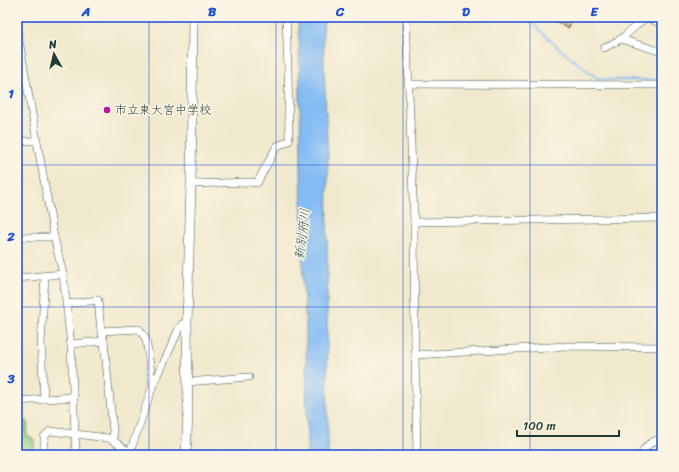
<svg xmlns="http://www.w3.org/2000/svg" width="679" height="472" viewBox="0 0 679 472" font-family="Sriracha,'Klee One',sans-serif">
  <rect width="100%" height="100%" fill="#fcf5e5"/>
  <filter id="ink" filterUnits="userSpaceOnUse"><feTurbulence type="fractalNoise" baseFrequency=".025" numOctaves="2"/><feDisplacementMap in="SourceGraphic" scale="8" xChannelSelector="R" yChannelSelector="G"/><feConvolveMatrix kernelMatrix="1 2 1 2 8 2 1 2 1" color-interpolation-filters="sRGB"/></filter>
  <filter id="wash" filterUnits="userSpaceOnUse"><feTurbulence type="fractalNoise" baseFrequency=".012" numOctaves="4" result="noise"/><feDisplacementMap in="SourceGraphic" scale="16" xChannelSelector="R" yChannelSelector="G"/><feGaussianBlur stdDeviation="0.9" result="paint"/><feColorMatrix in="noise" values="0 0 0 0 0 0 0 0 0 0 0 0 0 0 0 0 0 1.4 0 .05"/><feComposite in="paint" operator="in"/></filter>
  <g filter="url(#wash)">
    <rect width="100%" height="100%" fill="#f1e9cd"/>
    <path fill="#98cd7e" stroke="#5c8559" d="M17,421H28L27,436L34,439L35,455H17Z"/>
    <path fill="#83bbf4" stroke="#517c94" d="M298,17H324L323,35L326,119L328,158L327,308L328,455H307L306,326L303,282L302,238L299,35Z"/>
    <g fill="none" stroke-linecap="round" stroke-linejoin="round">
      <g stroke="#83bbf4" stroke-width="2">
        <path d="M525,17L561,50L591,74L600,79L608,80H662"/>
        <path d="M647,455L655,445L662,444"/>
      </g>
    </g>
    <g id="blocks">
      <path fill="#deb68b" d="M549,17H574L568,28Z"/>
    </g>
  </g>
  <g filter="url(#ink)">
    <use href="#blocks" fill-opacity="0" stroke="#3e574b" stroke-width="1"/>
    <g fill="none" stroke-linecap="round" stroke-linejoin="round">
      <g stroke="#3e574b" stroke-width="8">
        <g id="minor">
          <path d="M406,17L414,222L415,355L417,455"/>
          <path d="M646,17L621,39L662,52"/>
          <path d="M648,17L662,25"/>
          <path d="M17,29L54,237L63,274L71,346L76,455"/>
          <path d="M604,48L621,39"/>
          <path d="M409,84L662,85"/>
          <path d="M17,141H37"/>
          <path d="M191,184L250,182L257,183L277,146L289,141L288,69L286,17"/>
          <path d="M414,222L662,218"/>
          <path d="M17,237H54"/>
          <path d="M17,278L63,274"/>
          <path d="M66,304L98,300L101,331L104,341L114,441"/>
          <path d="M101,331L139,329L146,339L153,386"/>
          <path d="M71,344L104,341"/>
          <path d="M415,355L566,346L662,347"/>
          <path d="M187,382L249,377"/>
          <path d="M44,399L41,343L45,276"/>
          <path d="M17,401L74,397"/>
          <path d="M44,455V437L50,431L108,438L114,441L129,452"/>
          <path d="M129,455L151,391L178,331L182,324H187"/>
          <path d="M641,455C646,445 651,441 662,439"/>
        </g>
      </g>
      <g stroke="#3e574b" stroke-width="10">
        <path id="tertiary" d="M186,455L188,413L187,324L191,184L193,17"/>
      </g>
      <use href="#minor" stroke="#fff" stroke-width="7"/>
      <use href="#tertiary" stroke="#fff" stroke-width="9"/>
    </g>
  </g>
  <path fill="none" stroke="#1d4ed8" stroke-width="1" stroke-opacity="0.55" d="M149,17V455M276,17V455M403,17V455M530,17V455M17,165H662M17,307H662"/>
  <circle fill="#b5179e" stroke="#fcf5e5" stroke-width="1.5" cx="107" cy="110" r="4"/>
  <g text-anchor="middle" dominant-baseline="central" stroke-width="3" stroke-linejoin="round" paint-order="stroke">
    <g font-size="12" fill="#1f3d34" stroke="#fcf5e5" text-anchor="start">
      <text x="115" y="110">市立東大宮中学校</text>
    </g>
    <g font-size="13" font-style="italic" fill="#385c64" stroke="#fcf5e5">
      <text transform="translate(302 234) rotate(-83)">新別府川</text>
    </g>
  </g>
  <rect width="679" height="472" fill="none" stroke="#fcf5e5" stroke-width="44"/>
  <g transform="translate(54 54) rotate(352)" stroke="#fcf5e5" stroke-width="3" paint-order="stroke">
  <path d="M0-3L7 15L0 10L-7 15Z" fill="#1f3d34"/>
  <text y="-6" font-size="11" font-weight="bold" text-anchor="middle" fill="#1f3d34">N</text>
  </g>
  <path d="M517 430v6h102v-6" fill="none" stroke="#1f3d34" stroke-width="2"/>
  <text x="523" y="430" font-size="12" fill="#1f3d34" stroke="#fcf5e5" stroke-width="3" paint-order="stroke">100 m</text>
  <rect x="22" y="22" width="635" height="428" fill="none" stroke="#1d4ed8" stroke-width="1.5"/>
  <g font-size="13" text-anchor="middle" font-weight="bold" fill="#1d4ed8">
    <text x="86" y="16">A</text>
    <text x="212" y="16">B</text>
    <text x="340" y="16">C</text>
    <text x="466" y="16">D</text>
    <text x="594" y="16">E</text>
    <text x="11" y="98">1</text>
    <text x="11" y="241">2</text>
    <text x="11" y="383">3</text>
  </g>
</svg>
